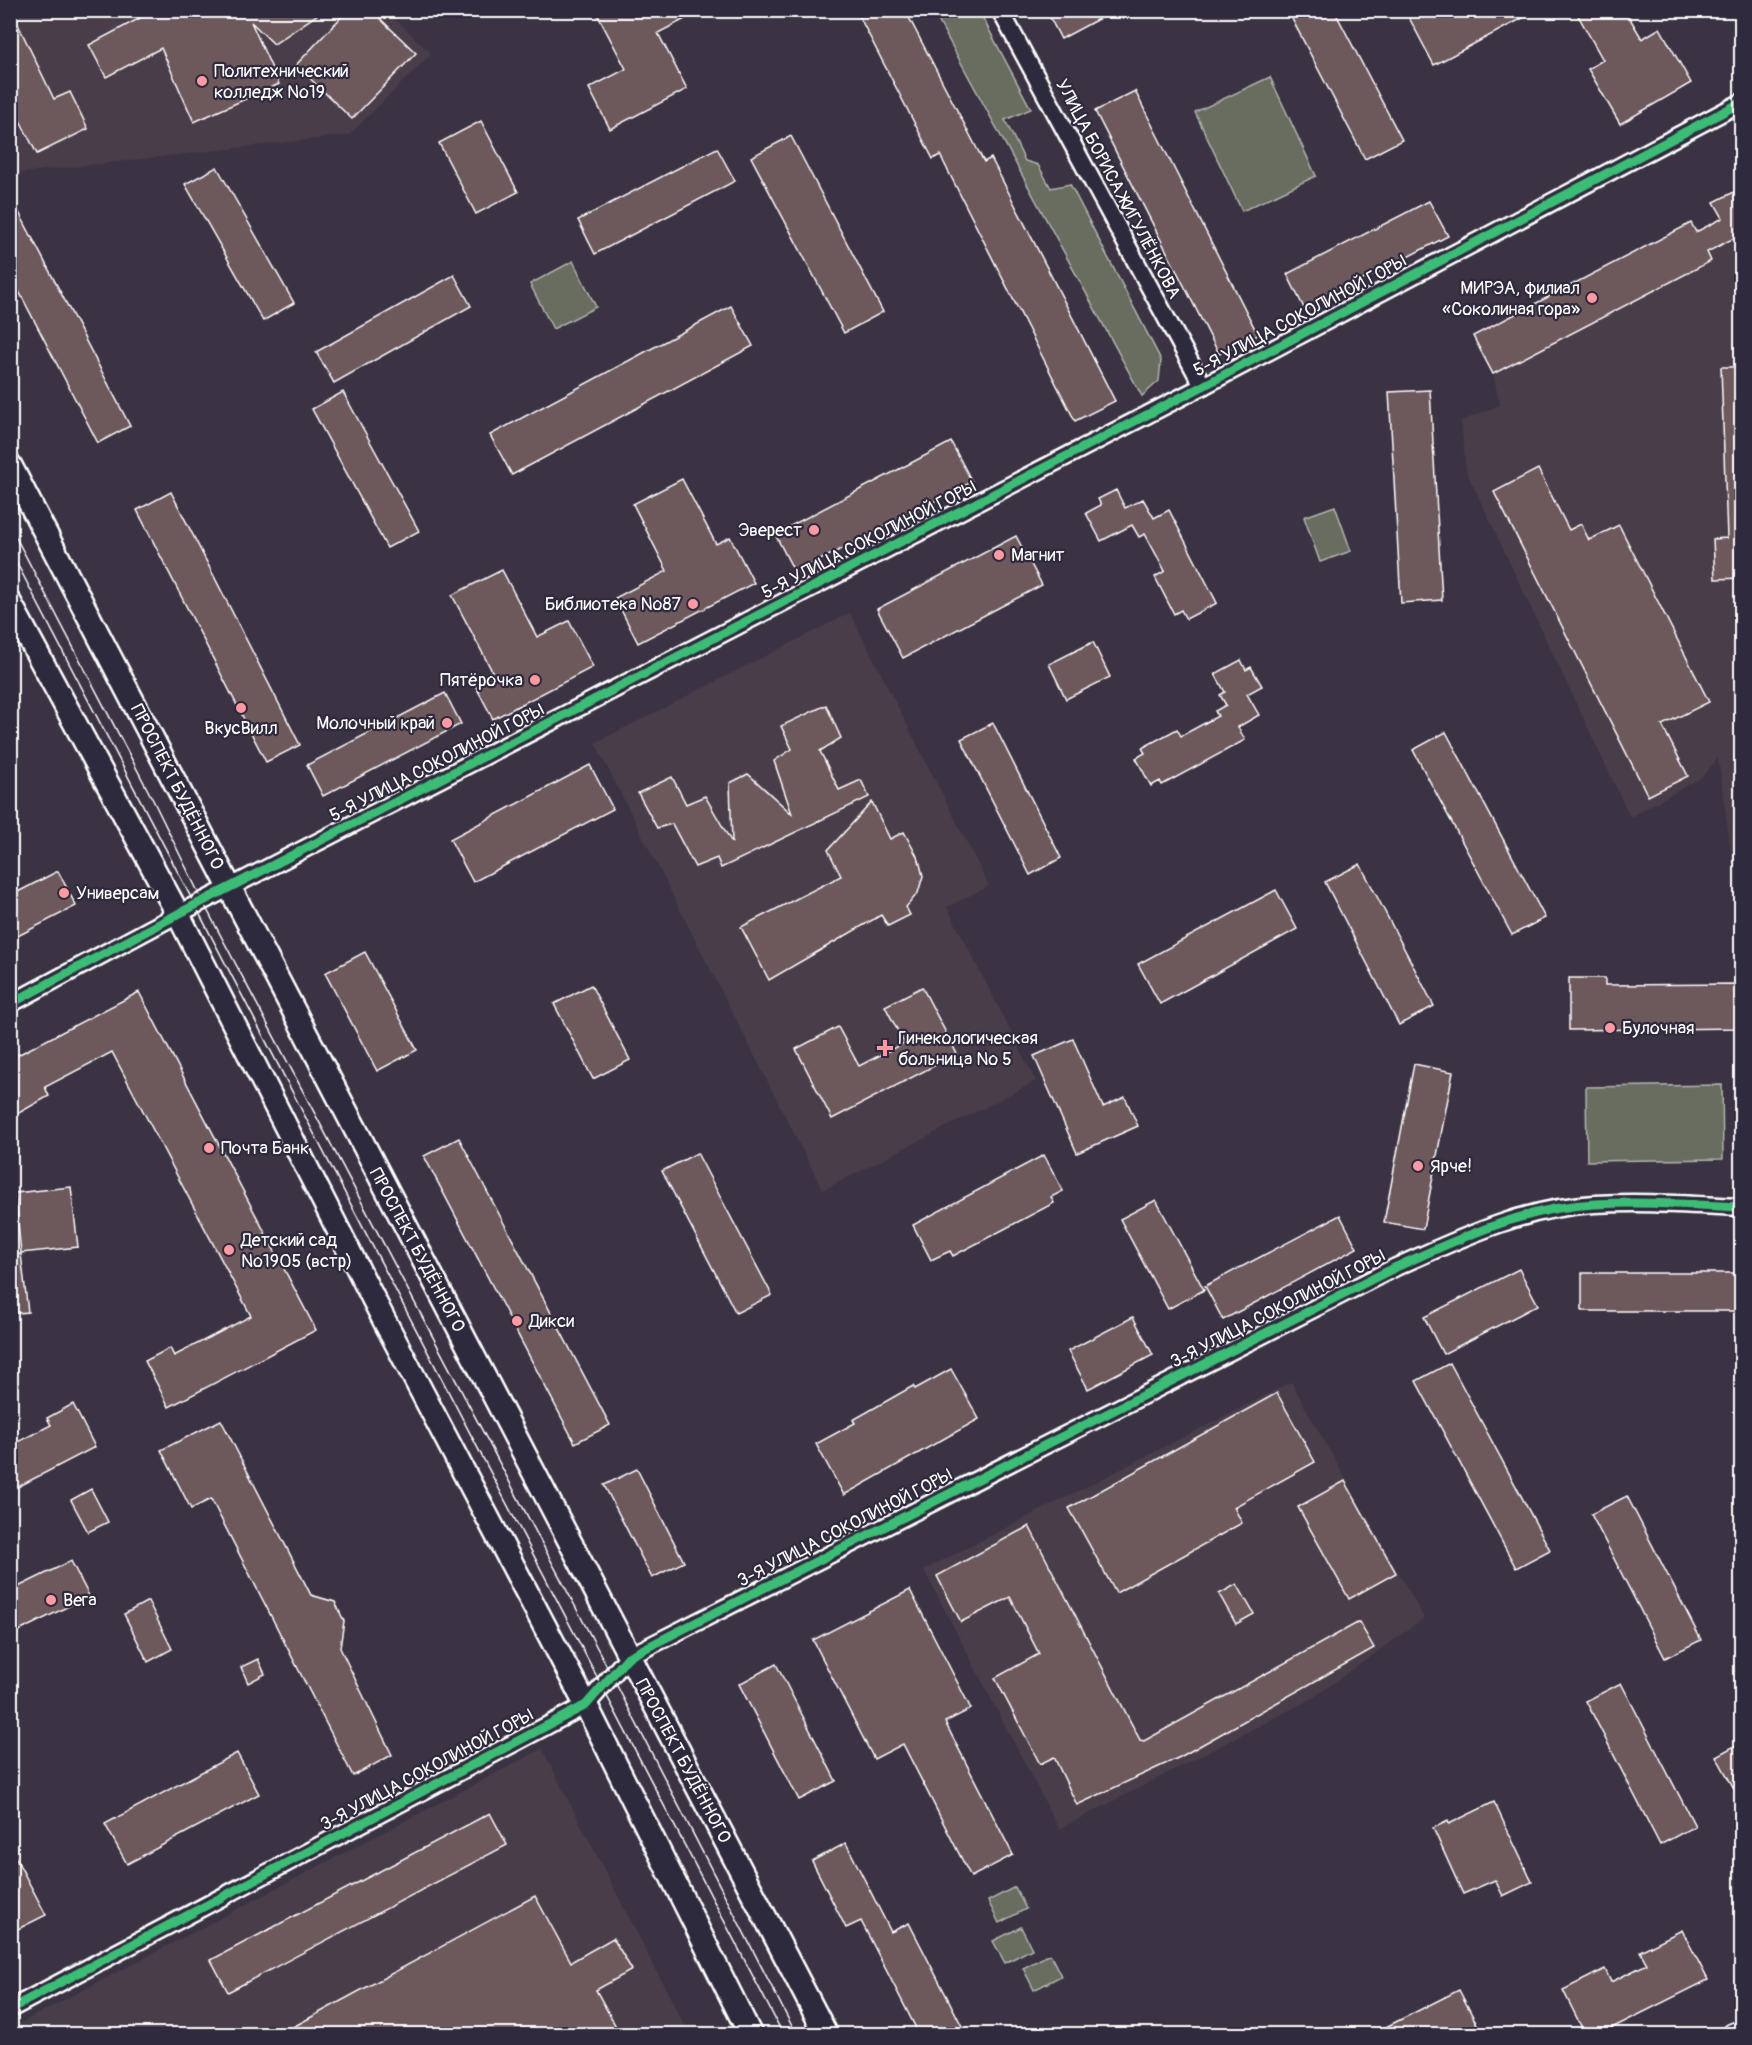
<svg xmlns="http://www.w3.org/2000/svg" width="1752" height="2045" viewBox="0 0 1752 2045" font-family="Pangolin,sans-serif">
  <rect width="100%" height="100%" fill="#3b3343"/>
  <filter id="ink" filterUnits="userSpaceOnUse"><feTurbulence type="fractalNoise" baseFrequency=".0167" numOctaves="2"/><feDisplacementMap in="SourceGraphic" scale="12" xChannelSelector="R" yChannelSelector="G"/><feConvolveMatrix kernelMatrix="1 2 1 2 8 2 1 2 1" color-interpolation-filters="sRGB"/></filter>
  <g filter="url(#ink)">
    <g fill="#4a3e4a">
      <path d="M10,11H387L431,54L349,135L11,174Z"/>
      <path d="M1741,188V870L1733,865L1718,758L1702,777L1630,817L1466,470L1461,421L1500,405L1493,374L1473,336L1691,223L1696,232L1722,218L1714,202Z"/>
      <path d="M850,613L989,886L947,907L1036,1081L823,1190L595,743Z"/>
      <path d="M1291,1382L1424,1618L1313,1698L1059,1829L924,1570Z"/>
      <path d="M542,1749L689,2034H11V2028Z"/>
    </g>
    <g fill="#676d60" stroke="#b3b6b0" stroke-width="1.5">
      <path d="M933,11H979L1031,109L1005,120L1025,161L1038,165L1051,188L1070,184L1161,360L1159,381L1142,396Z"/>
      <path d="M1270,77L1316,176L1242,211L1195,112Z"/>
      <path d="M573,261L596,307L553,329L530,284Z"/>
      <path d="M1335,506L1351,551L1320,562L1304,517Z"/>
      <path d="M1722,1085L1723,1159L1587,1161L1586,1087Z"/>
      <path d="M1015,1887L1026,1909L999,1923L988,1901Z"/>
      <path d="M1021,1927L1032,1949L1005,1963L993,1941Z"/>
      <path d="M1050,1954L1061,1976L1034,1990L1023,1968Z"/>
    </g>
    <g fill="#6d585b" stroke="#fff" stroke-width="1.5">
      <path d="M11,10L54,99L70,92L88,129L37,154L10,101Z"/>
      <path d="M155,10H324L274,44L251,22L279,84L194,122L161,48L106,77L89,45Z"/>
      <path d="M348,10H371L416,53L352,119L296,65Z"/>
      <path d="M595,10H702L658,33L687,89L610,129L589,88L626,69Z"/>
      <path d="M856,10H905L984,162L991,158L1115,401L1075,421L940,155L933,159Z"/>
      <path d="M1046,10H1115L1061,39Z"/>
      <path d="M1299,10H1334L1402,140L1365,159L1290,15Z"/>
      <path d="M1405,10H1538L1434,65Z"/>
      <path d="M1575,10H1625L1642,39L1660,28L1691,83L1620,124L1588,69L1603,60Z"/>
      <path d="M1135,91L1258,335L1219,354L1095,111Z"/>
      <path d="M481,121L518,192L476,214L439,143Z"/>
      <path d="M791,136L883,312L844,333L751,157Z"/>
      <path d="M717,148L735,181L595,254L578,220Z"/>
      <path d="M217,167L294,303L263,321L185,184Z"/>
      <path d="M1742,188V234L1707,252L1711,261L1493,374L1473,336L1691,223L1696,232L1723,218L1714,202Z"/>
      <path d="M10,195L130,426L98,443L10,274Z"/>
      <path d="M1429,201L1448,236L1305,310L1287,274Z"/>
      <path d="M454,275L471,306L334,383L316,352Z"/>
      <path d="M731,306L753,346L512,475L490,435Z"/>
      <path d="M1721,367H1742V578L1715,579L1713,539L1727,538Z"/>
      <path d="M1430,390L1442,600L1401,603L1389,392Z"/>
      <path d="M343,392L419,531L387,548L312,409Z"/>
      <path d="M951,442L972,482L795,573L775,534Z"/>
      <path d="M1538,469L1569,530L1581,524L1589,540L1619,525L1709,702L1662,725L1688,776L1648,796L1494,492Z"/>
      <path d="M682,479L716,544L730,537L754,583L638,643L615,598L667,571L633,504Z"/>
      <path d="M1116,490L1125,508L1143,499L1154,518L1169,510L1217,603L1186,619L1181,610L1174,614L1155,577L1165,571L1145,534L1139,537L1132,525L1101,541L1086,513L1101,505L1098,499Z"/>
      <path d="M171,492L300,745L266,762L137,510Z"/>
      <path d="M1016,536L1042,585L903,658L877,609Z"/>
      <path d="M502,570L537,637L569,621L593,667L493,719L473,681L492,671L452,595Z"/>
      <path d="M1093,642L1110,677L1066,699L1049,664Z"/>
      <path d="M1241,660L1246,670L1251,667L1262,686L1247,694L1259,715L1238,727L1245,740L1162,785L1160,781L1151,786L1136,758L1145,753L1142,748L1177,729L1181,736L1218,716L1215,711L1226,705L1220,695L1225,692L1215,674Z"/>
      <path d="M445,693L461,724L323,796L307,765Z"/>
      <path d="M826,705L841,738L820,751L839,790L861,780L869,797L721,868L717,858L695,867L672,824L657,828L638,793L672,777L686,804L705,796L732,843L730,783L748,774L792,814L774,761L792,749L781,726Z"/>
      <path d="M993,723L1061,858L1030,875L961,739Z"/>
      <path d="M1446,732L1545,918L1512,935L1413,750Z"/>
      <path d="M590,765L613,809L473,882L450,839Z"/>
      <path d="M872,802L890,839L904,832L919,860L923,876L918,893L906,907L910,915L888,926L881,915L769,980L741,927L841,876L828,850Z"/>
      <path d="M1360,864L1434,1006L1399,1025L1325,882Z"/>
      <path d="M58,871L76,906L10,940V896Z"/>
      <path d="M1276,890L1297,929L1160,1004L1138,964Z"/>
      <path d="M365,952L417,1050L377,1071L325,973Z"/>
      <path d="M1569,978H1605V985L1742,984V1028L1569,1030Z"/>
      <path d="M591,985L630,1060L593,1079L554,1004Z"/>
      <path d="M922,987L957,1054L832,1119L796,1049L838,1027L859,1066L904,1043L885,1006Z"/>
      <path d="M139,992L316,1330L169,1407L145,1361L170,1348L174,1356L251,1316L112,1052L45,1087L49,1096L17,1114L10,1102V1059Z"/>
      <path d="M1073,1039L1103,1107L1125,1097L1138,1126L1077,1153L1034,1056Z"/>
      <path d="M1414,1064L1453,1072L1423,1229L1384,1222Z"/>
      <path d="M459,1138L610,1425L575,1443L424,1156Z"/>
      <path d="M697,1153L772,1295L736,1313L662,1171Z"/>
      <path d="M1044,1155L1063,1191L1051,1197L1054,1203L953,1256L950,1251L931,1260L913,1225Z"/>
      <path d="M71,1187L78,1247L21,1253L15,1193Z"/>
      <path d="M1156,1200L1204,1290L1168,1309L1120,1219Z"/>
      <path d="M1340,1215L1357,1248L1223,1320L1205,1286Z"/>
      <path d="M21,1254L28,1312L10,1314V1255Z"/>
      <path d="M1519,1269L1538,1305L1443,1354L1424,1317Z"/>
      <rect x="1582" y="1273" width="158" height="38"/>
      <path d="M1133,1317L1153,1355L1088,1389L1068,1351Z"/>
      <path d="M1450,1363L1550,1550L1516,1568L1416,1381Z"/>
      <path d="M951,1369L979,1419L844,1495L816,1444L855,1423L853,1420L913,1386L915,1389Z"/>
      <path d="M1277,1393L1315,1462L1234,1507L1242,1523L1116,1593L1069,1508Z"/>
      <path d="M73,1404L95,1447L10,1491V1446L51,1425L47,1418Z"/>
      <path d="M221,1420L311,1595L335,1602L344,1621L340,1648L392,1755L353,1776L211,1499L191,1509L161,1450Z"/>
      <path d="M637,1469L684,1562L652,1578L604,1485Z"/>
      <path d="M1345,1481L1396,1573L1349,1599L1298,1507Z"/>
      <path d="M91,1489L108,1522L88,1532L71,1500Z"/>
      <path d="M1627,1496L1701,1640L1665,1658L1591,1514Z"/>
      <path d="M1029,1526L1140,1740L1144,1741L1359,1622L1374,1648L1180,1757L1077,1805L1054,1757L1040,1764L995,1678L1039,1654L1010,1597L961,1622L937,1576Z"/>
      <path d="M71,1561L89,1596L17,1632L10,1618V1591Z"/>
      <path d="M1237,1584L1254,1614L1236,1624L1219,1594Z"/>
      <path d="M910,1590L971,1709L945,1722L1013,1855L971,1877L903,1744L874,1759L813,1640Z"/>
      <path d="M148,1601L172,1649L148,1662L124,1614Z"/>
      <path d="M258,1659L265,1674L248,1683L241,1667Z"/>
      <path d="M776,1664L836,1781L799,1800L739,1684Z"/>
      <path d="M1621,1683L1695,1826L1660,1845L1586,1701Z"/>
      <path d="M1742,1742V1803L1716,1756Z"/>
      <path d="M237,1753L259,1794L127,1864L105,1824Z"/>
      <path d="M1494,1802L1532,1882L1503,1896L1495,1880L1463,1894L1433,1828L1448,1821L1449,1824Z"/>
      <path d="M490,1813L507,1845L228,1992L211,1960Z"/>
      <path d="M846,1843L891,1932L909,1923L966,2034H919L861,1921L846,1928L812,1861Z"/>
      <path d="M10,1847L46,1915L10,1933Z"/>
      <path d="M535,1896L571,1962L613,1938L632,1970L596,1990L620,2034H280Z"/>
      <path d="M1682,1930L1708,1980L1600,2034H1585L1563,1990L1605,1969L1611,1982L1647,1964L1640,1951Z"/>
      <path d="M1459,1990L1482,2034H1372Z"/>
    </g>
    <g fill="none" stroke-linecap="round" stroke-linejoin="round">
      <g stroke="#fff" stroke-width="21">
        <g id="minor">
          <path d="M1000,10L1203,386"/>
          <path d="M10,1004L178,914L1203,386L1742,102"/>
          <path d="M10,2009L586,1705L628,1657L1396,1267C1459,1239 1525,1207 1595,1204C1644,1201 1693,1205 1742,1207"/>
        </g>
      </g>
      <g stroke="#fff" stroke-width="24">
        <path id="tertiary" d="M1732,2034L1742,2030"/>
      </g>
      <g stroke="#fff" stroke-width="27">
        <g id="secondary">
          <path d="M10,465L826,2034"/>
          <path d="M10,603L178,914L382,1316L586,1705L750,2034"/>
        </g>
      </g>
      <use href="#minor" stroke="#2f2a3d" stroke-width="16"/>
      <use href="#tertiary" stroke="#2f2a3d" stroke-width="20"/>
      <use href="#secondary" stroke="#2f2a3d" stroke-width="22"/>
      <g stroke="#fff" stroke-width="1.5">
        <path d="M10,526L153,800L203,902L612,1676L796,2034"/>
        <path d="M10,550L783,2034"/>
      </g>
      <g stroke="#2f2a3d" stroke-width="13">
        <g id="cycleway">
          <path d="M10,1004L178,914L1203,386L1742,102"/>
          <path d="M10,2009L586,1705L628,1657L1396,1267C1459,1239 1525,1207 1595,1204C1644,1201 1693,1205 1742,1207"/>
        </g>
      </g>
      <use href="#cycleway" stroke="#3abd76" stroke-width="9"/>
    </g>
  </g>
  <g fill="#ff9aa2" stroke="#2f2a3d" stroke-width="2">
    <circle cx="202" cy="81" r="6"/>
    <circle cx="1592" cy="298" r="6"/>
    <circle cx="814" cy="530" r="6"/>
    <circle cx="999" cy="555" r="6"/>
    <circle cx="693" cy="604" r="6"/>
    <circle cx="535" cy="680" r="6"/>
    <circle cx="241" cy="708" r="6"/>
    <circle cx="447" cy="723" r="6"/>
    <circle cx="64" cy="893" r="6"/>
    <circle cx="1610" cy="1028" r="6"/>
    <path d="M882 1039h6v6h6v6h-6v6h-6v-6h-6v-6h6z"/>
    <circle cx="209" cy="1148" r="6"/>
    <circle cx="1418" cy="1166" r="6"/>
    <circle cx="229" cy="1250" r="6"/>
    <circle cx="517" cy="1321" r="6"/>
    <circle cx="51" cy="1600" r="6"/>
  </g>
  <g text-anchor="middle" dominant-baseline="central" stroke-width="4.5" stroke-linejoin="round" paint-order="stroke">
    <g font-size="18" fill="#fff" stroke="#2f2a3d" text-anchor="start">
      <text x="214" y="71">Политехнический<tspan x="214" dy="21">колледж №19</tspan></text>
      <text x="1580" y="288" text-anchor="end">МИРЭА, филиал<tspan x="1580" dy="21">«Соколиная гора»</tspan></text>
      <text x="802" y="530" text-anchor="end">Эверест</text>
      <text x="1011" y="555">Магнит</text>
      <text x="681" y="604" text-anchor="end">Библиотека №87</text>
      <text x="523" y="680" text-anchor="end">Пятёрочка</text>
      <text x="435" y="723" text-anchor="end">Молочный край</text>
      <text x="241" y="728" text-anchor="middle">ВкусВилл</text>
      <text x="76" y="893">Универсам</text>
      <text x="1622" y="1028">Булочная</text>
      <text x="898" y="1038">Гинекологическая<tspan x="898" dy="21">больница № 5</tspan></text>
      <text x="221" y="1148">Почта Банк</text>
      <text x="1430" y="1166">Ярче!</text>
      <text x="241" y="1240">Детский сад<tspan x="241" dy="21">№1905 (встр)</tspan></text>
      <text x="529" y="1321">Дикси</text>
      <text x="63" y="1600">Вега</text>
    </g>
    <g font-size="18" fill="#fff" stroke="#2f2a3d">
      <text transform="translate(1118 189) rotate(62)">УЛИЦА БОРИСА ЖИГУЛЁНКОВА</text>
      <text transform="translate(1300 316) rotate(-28)">5-Я УЛИЦА СОКОЛИНОЙ ГОРЫ</text>
      <text transform="translate(869 540) rotate(-27)">5-Я УЛИЦА СОКОЛИНОЙ ГОРЫ</text>
      <text transform="translate(437 763) rotate(-27)">5-Я УЛИЦА СОКОЛИНОЙ ГОРЫ</text>
      <text transform="translate(177 787) rotate(63)">ПРОСПЕКТ БУДЁННОГО</text>
      <text transform="translate(417 1250) rotate(62)">ПРОСПЕКТ БУДЁННОГО</text>
      <text transform="translate(1278 1309) rotate(-27)">3-Я УЛИЦА СОКОЛИНОЙ ГОРЫ</text>
      <text transform="translate(845 1528) rotate(-27)">3-Я УЛИЦА СОКОЛИНОЙ ГОРЫ</text>
      <text transform="translate(683 1761) rotate(62)">ПРОСПЕКТ БУДЁННОГО</text>
      <text transform="translate(427 1770) rotate(-28)">3-Я УЛИЦА СОКОЛИНОЙ ГОРЫ</text>
    </g>
  </g>
  <rect width="1752" height="2045" fill="none" stroke="#2f2a3d" stroke-width="36"/>
  <rect x="18" y="18" width="1716" height="2009" fill="none" stroke="#fff" stroke-width="2" filter="url(#ink)"/>
</svg>
